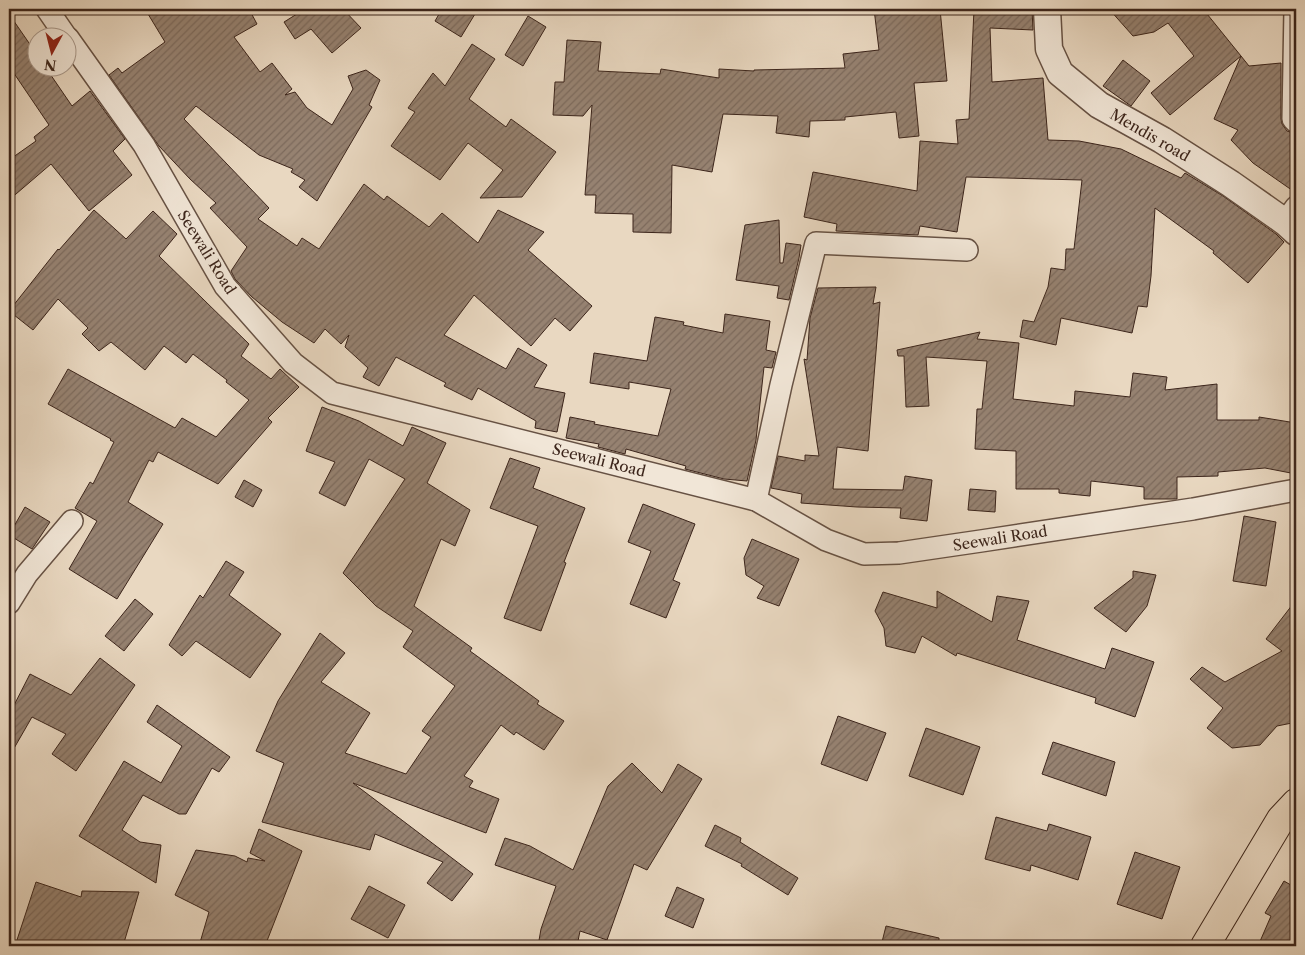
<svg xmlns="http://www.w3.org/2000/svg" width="1305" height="955" viewBox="0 0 1305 955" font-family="'Libre Caslon Text',serif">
  <defs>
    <pattern id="building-hatch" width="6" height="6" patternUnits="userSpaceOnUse" patternTransform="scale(1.25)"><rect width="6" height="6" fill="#968271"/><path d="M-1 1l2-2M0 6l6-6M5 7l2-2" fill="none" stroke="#7c6a5c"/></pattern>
  </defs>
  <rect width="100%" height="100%" fill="#e9d8c1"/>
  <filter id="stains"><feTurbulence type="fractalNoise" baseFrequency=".004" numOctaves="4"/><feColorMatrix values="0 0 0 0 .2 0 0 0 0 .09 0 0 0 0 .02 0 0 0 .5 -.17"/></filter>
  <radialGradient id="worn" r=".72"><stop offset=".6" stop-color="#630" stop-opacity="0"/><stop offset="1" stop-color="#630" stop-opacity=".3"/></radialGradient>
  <g fill="url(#building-hatch)" stroke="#3c251b">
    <path d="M145,9H249L257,24L234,37L260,72L272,63L292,89L285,95L295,92L307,108L332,125L353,89L348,76L366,70L380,80L369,105L372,107L317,201L299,187L305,180L291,172L293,169L259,155L196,106L184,119L269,208L258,219L297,246L302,238L319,249L364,184L384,200L387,196L429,227L442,213L478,243L498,210L544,232L528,250L592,306L570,331L555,318L531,346L474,295L444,335L506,369L518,348L547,365L534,387L565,393L557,432L535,428L536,421L478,388L472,400L444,386L446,383L396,357L379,386L363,377L368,368L345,347L349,335L341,344L325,329L314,343L282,322L252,297L235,279L231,271L247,247L210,208L216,203L190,179L159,146L109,75L118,68L122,73L165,42Z"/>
    <path d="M305,9H343L361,28L332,53L311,29L295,39L284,22Z"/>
    <path d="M442,9H478L461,37L435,21Z"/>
    <path d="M874,9H940L947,81L914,83L919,136L899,138L896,112L845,117V120L810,121L809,137L776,133L778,116L723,114L712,172L672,165L671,233L633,232V214L595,213L596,195H585L592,105L583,116L553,115L555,82H564L567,40L601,42L598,71L660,74L661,69L719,78V69L754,71V70L845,68L843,54L879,50Z"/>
    <path d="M974,9H1032L1033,30L990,28L992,82L1043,78L1048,140L1079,141L1121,149L1181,178L1185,173L1223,196L1276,234L1284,242L1248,283L1213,253L1214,251L1155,208L1151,276L1147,307L1138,306L1132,333L1061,318L1056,345L1020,337L1023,320L1034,322L1048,287L1051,268L1065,270L1066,249H1074L1082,180L966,177L957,232L920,226L918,235L836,231L837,224L804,217L813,172L917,191L920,141L958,144L956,120L969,119Z"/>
    <path d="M1109,9H1203L1241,56L1170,115L1151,93L1194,56L1168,23L1154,32L1133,36Z"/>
    <path d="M9,14L38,56V68H46L72,106L90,91L125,139L113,151L132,175L89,211L51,164L9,200V160L36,141L34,137L49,125L9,66Z"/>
    <path d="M528,16L546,27L523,66L505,55Z"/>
    <path d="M472,44L495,59L469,99L506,127L511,119L556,152L522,197L480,198L503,170L468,143L440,180L391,146L415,112L408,108L433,73L445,86Z"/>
    <path d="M1241,56L1249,66L1281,63V119L1282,124L1287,131L1296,134V193L1253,163L1231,140L1238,130L1214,119Z"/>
    <path d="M1123,60L1150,81L1131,106L1103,86Z"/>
    <path d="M94,210L126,239L153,211L177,234L159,256L249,344L241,356L271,379L280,369L299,387L268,418L272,422L218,484L158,452L153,462L149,460L128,502L163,524L117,599L69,569L97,521L75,508L90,482L93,484L114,442L110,440L111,439L48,404L68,369L175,428L182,418L216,437L249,400L226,382L227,380L193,354L186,363L164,346L145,370L111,342L99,351L82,334L88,328L58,299L33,330L9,311L58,249L59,250Z"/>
    <path d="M779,220L780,263H783L786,243L801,245L799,258L789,300L777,298L779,286L736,280L745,225Z"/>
    <path d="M876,287L873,304L880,302L868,451L837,447L833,489L903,490L905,476L932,480L927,521L900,518L901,508L857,507L801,503L802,494L771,488L778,456L805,461V455L819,456L804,359L807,360L810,318L818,288Z"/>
    <path d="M725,314L770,321L766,350L776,352L772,368L764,367L756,440L747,481L724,479L685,469L686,466L626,449L625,454L598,447L599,444L566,438L570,417L595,422L594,424L658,436L671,389L629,382V389L590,383L594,353L647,361L655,317L684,322L683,325L723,333Z"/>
    <path d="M980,332L977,339L1019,343L1013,399L1074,406L1075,391L1130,397L1133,373L1167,377L1165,390L1217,384V420H1259V417L1296,423V474L1265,468L1218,472V476L1177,477V499H1144V487L1091,481L1090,496L1059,493V489H1016V451L975,449L977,409H982L987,361L926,357L929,406L906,407L904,356H898L897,350Z"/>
    <path d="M322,407L359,421L403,446L412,427L446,443L427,483L470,510L455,546L441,539L414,606L472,648L470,651L539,701L537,704L564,721L544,750L516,732L514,735L501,725L464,776L473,781L469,787L499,799L486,833L353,783L473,874L452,901L427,883L443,862L375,834L370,850L262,822L284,763L256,751L278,701L320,633L345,653L321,682L370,713L345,753L406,774L431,737L422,731L455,686L403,647L413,631L376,606L343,573L405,479L369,459L345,506L319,493L335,462L306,451Z"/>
    <path d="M510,458L540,468L533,488L585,508L564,562L566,563L541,631L504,618L538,526L490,508Z"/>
    <path d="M244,480L262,490L253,507L235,497Z"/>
    <path d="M970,489L996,491L995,512L968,510Z"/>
    <path d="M643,504L695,524L673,580L680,583L666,618L630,604L651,551L628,542Z"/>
    <path d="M25,507L50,522L32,549L9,535Z"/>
    <path d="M1244,516L1276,522L1266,586L1233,581Z"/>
    <path d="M752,539L799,559L779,606L757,598L764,586L746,575L744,558Z"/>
    <path d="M226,561L244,572L229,595L281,634L250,678L196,641L182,656L169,645L200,595L203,598Z"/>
    <path d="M1133,571L1156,575L1147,606L1126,632L1094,608L1133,578Z"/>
    <path d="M937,591L992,622L997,596L1029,601L1017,640L1105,669L1112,648L1154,662L1135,717L1095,703L1096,698L957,653L956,656L922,636L915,653L886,646L884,628L875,611L883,592L937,608Z"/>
    <path d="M135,599L153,614L124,651L105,636Z"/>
    <path d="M1296,600V715L1292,723L1277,726L1260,745L1232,748L1207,728L1223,708L1190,679L1202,667L1225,682L1282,651L1266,639Z"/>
    <path d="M100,658L135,685L76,771L52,754L66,734L32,717L9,757V715L30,674L71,695Z"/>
    <path d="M157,705L230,757L219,772L212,768L186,814H179L143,795L122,830L140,842L161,845L156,883L79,836L124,761L161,783L182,746L147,722Z"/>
    <path d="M838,716L886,733L867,781L821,764Z"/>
    <path d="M926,728L980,747L963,795L909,776Z"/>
    <path d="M1053,742L1115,762L1106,796L1042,774Z"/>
    <path d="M632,763L662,793L678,764L702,779L647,870L634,864L607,940L580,931L577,946H538L541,929L556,886L495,865L505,838L530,846L573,870L608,786Z"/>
    <path d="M996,817L1047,831L1049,824L1091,837L1078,880L1031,865L1030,871L985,859Z"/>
    <path d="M715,825L741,838L740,842L798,878L788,895L741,866L742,864L705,846Z"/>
    <path d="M259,829L302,851L265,946H199L209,912L175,895L196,850L235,856L247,862L248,858L265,861L250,853Z"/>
    <path d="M1135,852L1180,867L1162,919L1117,904Z"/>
    <path d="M1284,881L1296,888V946H1258L1271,916L1265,913Z"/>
    <path d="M36,882L81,897L82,891L139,892L123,946H15Z"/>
    <path d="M369,886L405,905L388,938L351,919Z"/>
    <path d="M677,887L704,899L693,928L665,916Z"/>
    <path d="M886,926L939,938V946H881Z"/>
  </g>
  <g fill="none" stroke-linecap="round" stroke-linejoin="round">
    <g stroke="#675244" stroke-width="24">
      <g id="minor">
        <path d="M47,9L67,38"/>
        <path d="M1295,9L1293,119L1296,122"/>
        <path d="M68,38L144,145L225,286L293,363L332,393L756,500L826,540L864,554L899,553L981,541L1193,509L1296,490"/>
        <path d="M1285,222L1296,207"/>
        <path d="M756,500L781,385L816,243L967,250"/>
        <path d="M9,603L27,574L72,521"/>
      </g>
    </g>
    <g stroke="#675244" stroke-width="29">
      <path id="tertiary" d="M1047,9L1049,49L1060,73L1099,105L1162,140L1231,184L1285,222L1296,232"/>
    </g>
    <g stroke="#3c251b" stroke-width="30">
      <path id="primary" d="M1205,946L1281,819L1296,803"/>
    </g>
    <use href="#minor" stroke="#f1e6d7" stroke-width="21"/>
    <use href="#tertiary" stroke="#f1e6d7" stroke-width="26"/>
    <use href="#primary" stroke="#e9d8c1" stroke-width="28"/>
  </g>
  <g text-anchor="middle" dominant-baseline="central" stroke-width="5" stroke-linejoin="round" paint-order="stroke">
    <g font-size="15" fill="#3c251b" stroke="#f1e6d7">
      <text transform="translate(1150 135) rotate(30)">Mendis road</text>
      <text transform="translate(207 252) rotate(58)">Seewali Road</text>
      <text transform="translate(599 460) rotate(14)">Seewali Road</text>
      <text transform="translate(1000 538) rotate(-9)">Seewali Road</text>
    </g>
  </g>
  <rect width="1305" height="955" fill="none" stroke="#e9d8c1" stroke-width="30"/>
  <rect x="10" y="10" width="1285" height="935" fill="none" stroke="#3c251b" stroke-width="2.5"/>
  <rect x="15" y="15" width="1275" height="925" fill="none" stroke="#3c251b"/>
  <g transform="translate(52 52) rotate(187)"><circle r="24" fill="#f1e6d7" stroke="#a9998c"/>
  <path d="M0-4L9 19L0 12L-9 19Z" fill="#8f2418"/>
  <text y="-8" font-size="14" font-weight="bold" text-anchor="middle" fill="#3c251b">N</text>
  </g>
  <rect width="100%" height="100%" filter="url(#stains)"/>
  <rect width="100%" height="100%" fill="url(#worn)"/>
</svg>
